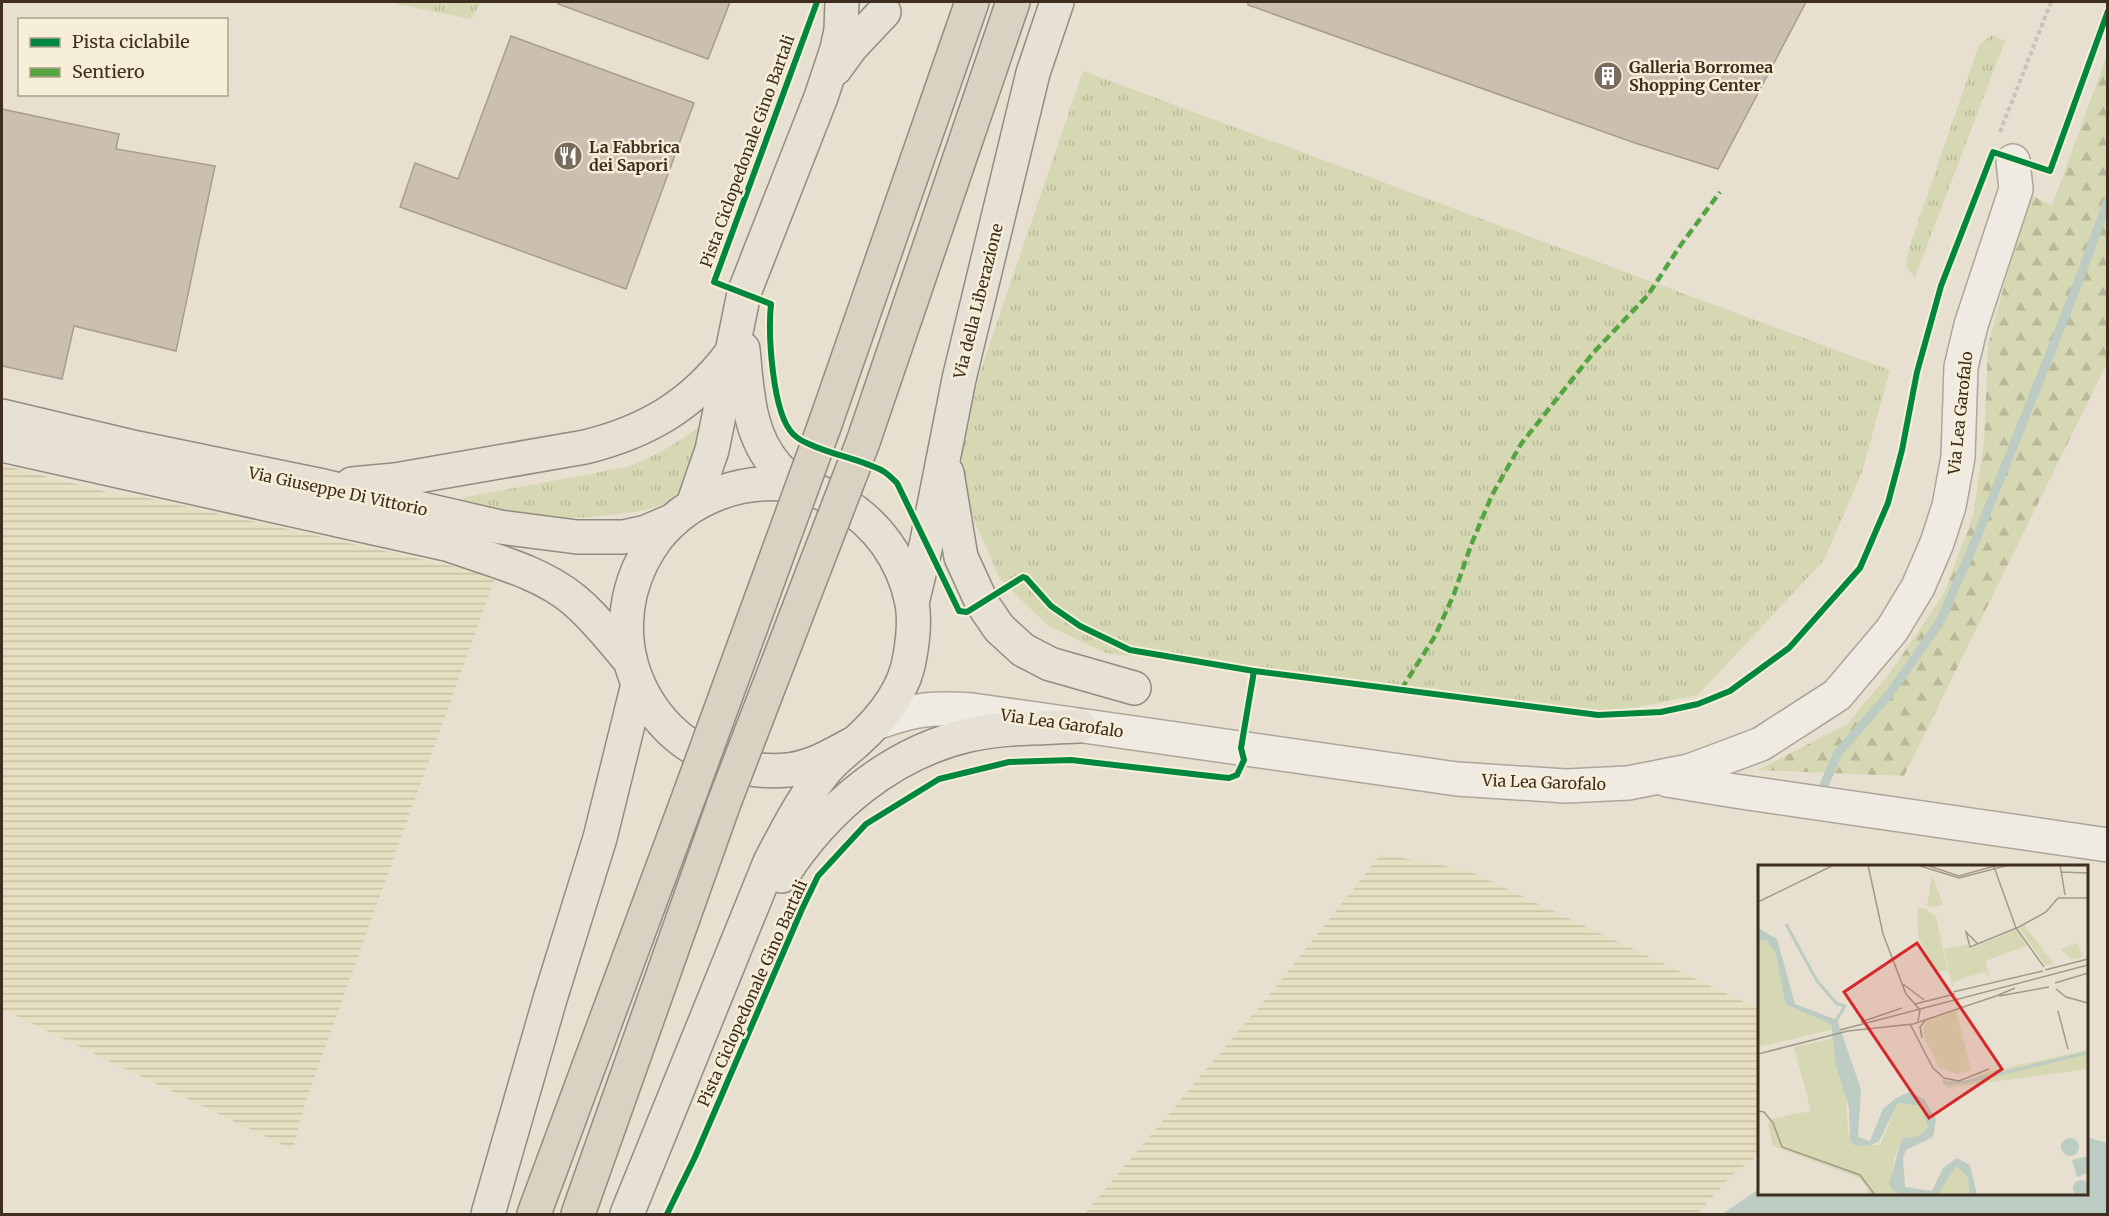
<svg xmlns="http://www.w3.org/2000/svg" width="2109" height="1216" viewBox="0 0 2109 1216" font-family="Merriweather,serif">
  <defs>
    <pattern id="farmland-rules" width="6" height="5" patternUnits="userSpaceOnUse" patternTransform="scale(1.5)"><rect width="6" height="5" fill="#e6dfc2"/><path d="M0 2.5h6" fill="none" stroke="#c6c0a6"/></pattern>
    <pattern id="grass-tufts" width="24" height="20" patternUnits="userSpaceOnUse" patternTransform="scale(1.5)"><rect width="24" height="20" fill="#d6d7b3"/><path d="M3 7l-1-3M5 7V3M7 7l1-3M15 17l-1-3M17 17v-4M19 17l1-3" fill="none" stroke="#b9b99a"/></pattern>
    <pattern id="forest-firs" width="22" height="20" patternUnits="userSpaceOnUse" patternTransform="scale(1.5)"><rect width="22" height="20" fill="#d6d7b3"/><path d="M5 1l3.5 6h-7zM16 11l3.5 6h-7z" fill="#b9b99a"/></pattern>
  </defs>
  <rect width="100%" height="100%" fill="#e7e0d1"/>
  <g fill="url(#farmland-rules)">
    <path d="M2,465L126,497L130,494L496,576L306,1100L293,1150L2,1009Z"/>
    <path d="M1381,854L1467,870L1759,1009V1155L1733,1174L1697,1214H1084L1269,995Z"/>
  </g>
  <g fill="url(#grass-tufts)">
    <path d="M388,2H481L471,19Z"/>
    <path d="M1992,35L2005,41L1915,277L1906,267L1909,248L1979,45Z"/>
    <path d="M1083,71L1890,370L1862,472L1824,560L1698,695L1598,715L1106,653L1047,625L1000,579L965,500L960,431Z"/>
    <path d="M703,424C696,447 690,484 671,500C652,515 569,519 544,518C514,516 483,507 453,502L467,497L627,467C657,456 677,443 703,424Z"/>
  </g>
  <path fill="url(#forest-firs)" d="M2107,55V363L1904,776L1758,770L1847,724L1890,673L1944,593L1973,516L1984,444L1988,345L2029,194L2052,206Z"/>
  <path fill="#bcccc2" d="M2087,1137L2107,1143V1214H1722L1759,1189L1760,1194H2086Z"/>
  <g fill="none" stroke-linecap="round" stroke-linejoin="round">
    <path stroke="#bcccc2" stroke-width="9" d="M1822,790L1838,753L1890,693L1940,622L1977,537L2073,296L2108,201"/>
  </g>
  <g fill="#cbbfb2" stroke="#a89c90" stroke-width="1.5">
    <path d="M558,2H730L708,59L558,4Z"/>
    <path d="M1248,2H1806L1718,169L1635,143L1248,5Z"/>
    <path d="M511,36L694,103L626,289L400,207L415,163L458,179Z"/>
    <path d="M2,109L119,134L116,149L215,166L176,351L74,326L62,379L2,366Z"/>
  </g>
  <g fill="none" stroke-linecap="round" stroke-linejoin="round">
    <g stroke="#ada599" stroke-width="36">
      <g id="minor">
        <path d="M876,723C915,709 932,707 972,710L1457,779L1566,786L1628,783L1689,771L1761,744L1837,695L1892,630L1918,587L1937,543L1949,506L1958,457L1961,367L1971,325L2016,189L2013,161"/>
        <path d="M1667,780L1735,791L2108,845"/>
      </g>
    </g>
    <g stroke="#928b80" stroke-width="36">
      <g id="major">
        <path d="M835,69L851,47L884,12"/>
        <path d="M743,349C747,390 748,435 777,467C783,474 791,480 798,486"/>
        <path d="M2,416L137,448L323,486L500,527L577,537H623L646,532L674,520"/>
        <path d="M2,445L450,545C491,560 539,571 573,599C595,617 612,640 630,661"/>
        <path d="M947,473L961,557L982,603L999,628L1023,650L1050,664L1134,688"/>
        <path d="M352,484L395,480L585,447C646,432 691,406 730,355"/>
        <path d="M693,505L712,450L744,293L821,97L837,49L841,30L842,2"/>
        <path d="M912,603L927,541L959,379L1033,73L1057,2"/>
        <path d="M782,876C825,809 890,753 969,735C1004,727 1043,728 1079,726"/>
        <path d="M488,1214L550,999L600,838L638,684"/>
        <path d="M627,1214L770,862C785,833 801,802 821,776C830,763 843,753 855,743C881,720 905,691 910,656C913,639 915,620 912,603C894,514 806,461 719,493C695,502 672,518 656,539C580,644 660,781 788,770C813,767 834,754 856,742"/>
      </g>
    </g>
    <g stroke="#928b80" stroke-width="36">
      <g id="highway">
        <path d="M824,427L972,2"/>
        <path d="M863,442L1013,2"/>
        <path d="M534,1214L691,791"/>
        <path d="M578,1214L724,803"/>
      </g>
    </g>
    <path stroke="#c8c2b9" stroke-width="4" stroke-dasharray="4.5 3" stroke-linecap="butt" d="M2000,132L2051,2"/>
    <use href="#minor" stroke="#efebe3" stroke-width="33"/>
    <use href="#major" stroke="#e6e1d4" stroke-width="33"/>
    <use href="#highway" stroke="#dad1c2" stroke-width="33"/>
    <g stroke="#928b80" stroke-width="36" stroke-linecap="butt">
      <g id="highway-bridge">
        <path d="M691,791L824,427"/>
        <path d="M724,803L863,442"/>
      </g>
    </g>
    <use href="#highway-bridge" stroke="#dad1c2" stroke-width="33"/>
    <path stroke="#54a441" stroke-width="4.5" stroke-dasharray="9 4.5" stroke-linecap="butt" d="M1404,690V685L1435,636L1454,594L1471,545L1492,495L1521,444L1594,352L1648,295L1680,246L1720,192"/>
    <g stroke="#f7eed8" stroke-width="10">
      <g id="cycleway">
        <path d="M817,2L714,282L771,304C768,333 772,413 793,434C797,438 804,442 809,444C832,455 860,459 883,471C888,474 893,479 897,483L959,611L967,612L1023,577L1026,578L1051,606L1080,626L1130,650L1254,671L1598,715L1661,712L1698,704L1730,691L1789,648L1860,568L1888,503L1902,450L1917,372L1941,286L1993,152L2050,171L2108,11"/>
        <path d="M667,1214L695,1157L802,909L818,876L866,824L939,779L1009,762L1071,760L1219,777L1229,778L1237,775L1244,760L1241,748L1254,671"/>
      </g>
    </g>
    <use href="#cycleway" stroke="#00873e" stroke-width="6"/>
  </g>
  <defs>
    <g id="building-disc" transform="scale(1.5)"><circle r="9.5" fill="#786c5e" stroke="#f7eed8"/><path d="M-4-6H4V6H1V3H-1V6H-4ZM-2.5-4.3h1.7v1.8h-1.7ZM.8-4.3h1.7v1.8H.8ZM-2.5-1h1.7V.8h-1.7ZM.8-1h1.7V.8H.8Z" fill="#fff"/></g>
    <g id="restaurant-disc" transform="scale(1.5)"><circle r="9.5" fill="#786c5e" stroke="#f7eed8"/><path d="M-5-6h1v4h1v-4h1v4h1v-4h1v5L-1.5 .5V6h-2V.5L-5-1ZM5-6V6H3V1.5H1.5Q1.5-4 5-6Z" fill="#fff"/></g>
  </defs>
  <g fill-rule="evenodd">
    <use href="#building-disc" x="1608" y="76"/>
    <use href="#restaurant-disc" x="568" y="156"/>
  </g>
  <g text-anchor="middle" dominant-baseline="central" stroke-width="5" stroke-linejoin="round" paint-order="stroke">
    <g font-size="16" font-weight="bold" fill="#3d2e20" stroke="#f7eed8" text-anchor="start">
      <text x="1629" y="67">Galleria Borromea<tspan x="1629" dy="18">Shopping Center</tspan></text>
      <text x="589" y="147">La Fabbrica<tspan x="589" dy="18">dei Sapori</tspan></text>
    </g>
    <g font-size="16" fill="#3d2e20" stroke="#f7eed8">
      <text transform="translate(747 151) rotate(-70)">Pista Ciclopedonale Gino Bartali</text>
      <text transform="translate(978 301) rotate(-76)">Via della Liberazione</text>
      <text transform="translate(1960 413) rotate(-84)">Via Lea Garofalo</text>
      <text transform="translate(338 491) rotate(12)">Via Giuseppe Di Vittorio</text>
      <text transform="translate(1062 723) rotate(8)">Via Lea Garofalo</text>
      <text transform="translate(1544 782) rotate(2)">Via Lea Garofalo</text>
      <text transform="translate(752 993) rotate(-66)">Pista Ciclopedonale Gino Bartali</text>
    </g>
  </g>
  <g transform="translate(1758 865)">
    <rect width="330" height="330" fill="#e7e0d1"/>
    <path d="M159,43H167L178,52L190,106H177L160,71ZM267,60L269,64L296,99L287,100L262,64ZM198,145L213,205L199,209L181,202L165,170L168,155Z" fill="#d6d7b3"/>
    <path d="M330,185V204L189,223L184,214L202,218L229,207Z" fill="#d6d7b3"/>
    <path d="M174,9L185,40L173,42L169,41ZM258,65L269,81L227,96L232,113L227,107L209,112L195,117V125L186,84L210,79L211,84ZM0,71L13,79L18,89L27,139L67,156L73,159L72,165L0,182ZM320,78L324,92L313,94L302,84ZM77,173L78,201L88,224L90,267L96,279L122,280L140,238L163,241L169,251L170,262L161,271L144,273L136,294L132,319L140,330H108L110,324L101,313L15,281L10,259L13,254L53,246L36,182ZM198,301L210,312L212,330H178Z" fill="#d6d7b3"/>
    <path d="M0,63L19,74L37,139L79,155L103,224L100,272L112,276L125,244L138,233L151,227L166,234L178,255L175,272L148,285L145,293L147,322L174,326L185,303L199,293L212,300L219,330H212L210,312L198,301L179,330H142L134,324L131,318L144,273L161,271L170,262L163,241L140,238L121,276L113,280L98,281L92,276L91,242L78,201L73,159L27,139L18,89L8,75H0ZM303 282a9 9 0 1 1 18 0a9 9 0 1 1-18 0ZM330,291V308L319,312L314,295ZM315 323a8 8 0 1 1 16 0a8 8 0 1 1-16 0Z" fill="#bcccc2"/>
    <path fill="none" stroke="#bcccc2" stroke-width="3" d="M28,59L59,116L79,139L87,141L78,156M185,218L207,217L328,188"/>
    <path fill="none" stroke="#a3998a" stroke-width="1.5" d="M110,0L125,69L148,129L162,145L160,156M159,0L201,13L251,0M168,0L201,11L240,0M302,0L307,30M236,2L258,63L286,102M303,7L330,8M0,37L76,0M220,79L208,67L212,82L261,62L288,47L300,33H330M287,105L330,94M297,118L330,108M145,119L166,135M298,124L308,132L330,138M195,127L285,106M238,131L257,123M241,131L291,122M157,139L197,129M300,146L310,184M103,157L144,143M152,159L175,203L186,213L201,216L231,204M82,165L330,100M164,173L162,162L167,156M0,189L90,166L155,159L238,131M0,246L6,247L15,258L24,282L102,310L117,330"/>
    <path fill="#d62828" fill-opacity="0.15" stroke="#d62828" stroke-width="3" d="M159,78L244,204L171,253L86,127Z"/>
    <rect width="330" height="330" fill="none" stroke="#3d2e20" stroke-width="3"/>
  </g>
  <rect width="2109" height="1216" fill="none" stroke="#3d2e20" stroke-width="6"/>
  <rect x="18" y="18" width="210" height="78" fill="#f7eed8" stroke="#ada18e" stroke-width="1.5"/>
  <rect x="30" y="38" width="30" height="9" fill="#00873e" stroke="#ada18e" stroke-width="1.5"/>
  <text x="72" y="48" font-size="18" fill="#3d2e20">Pista ciclabile</text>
  <rect x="30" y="68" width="30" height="9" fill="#54a441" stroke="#ada18e" stroke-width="1.5"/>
  <text x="72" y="78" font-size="18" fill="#3d2e20">Sentiero</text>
</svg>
